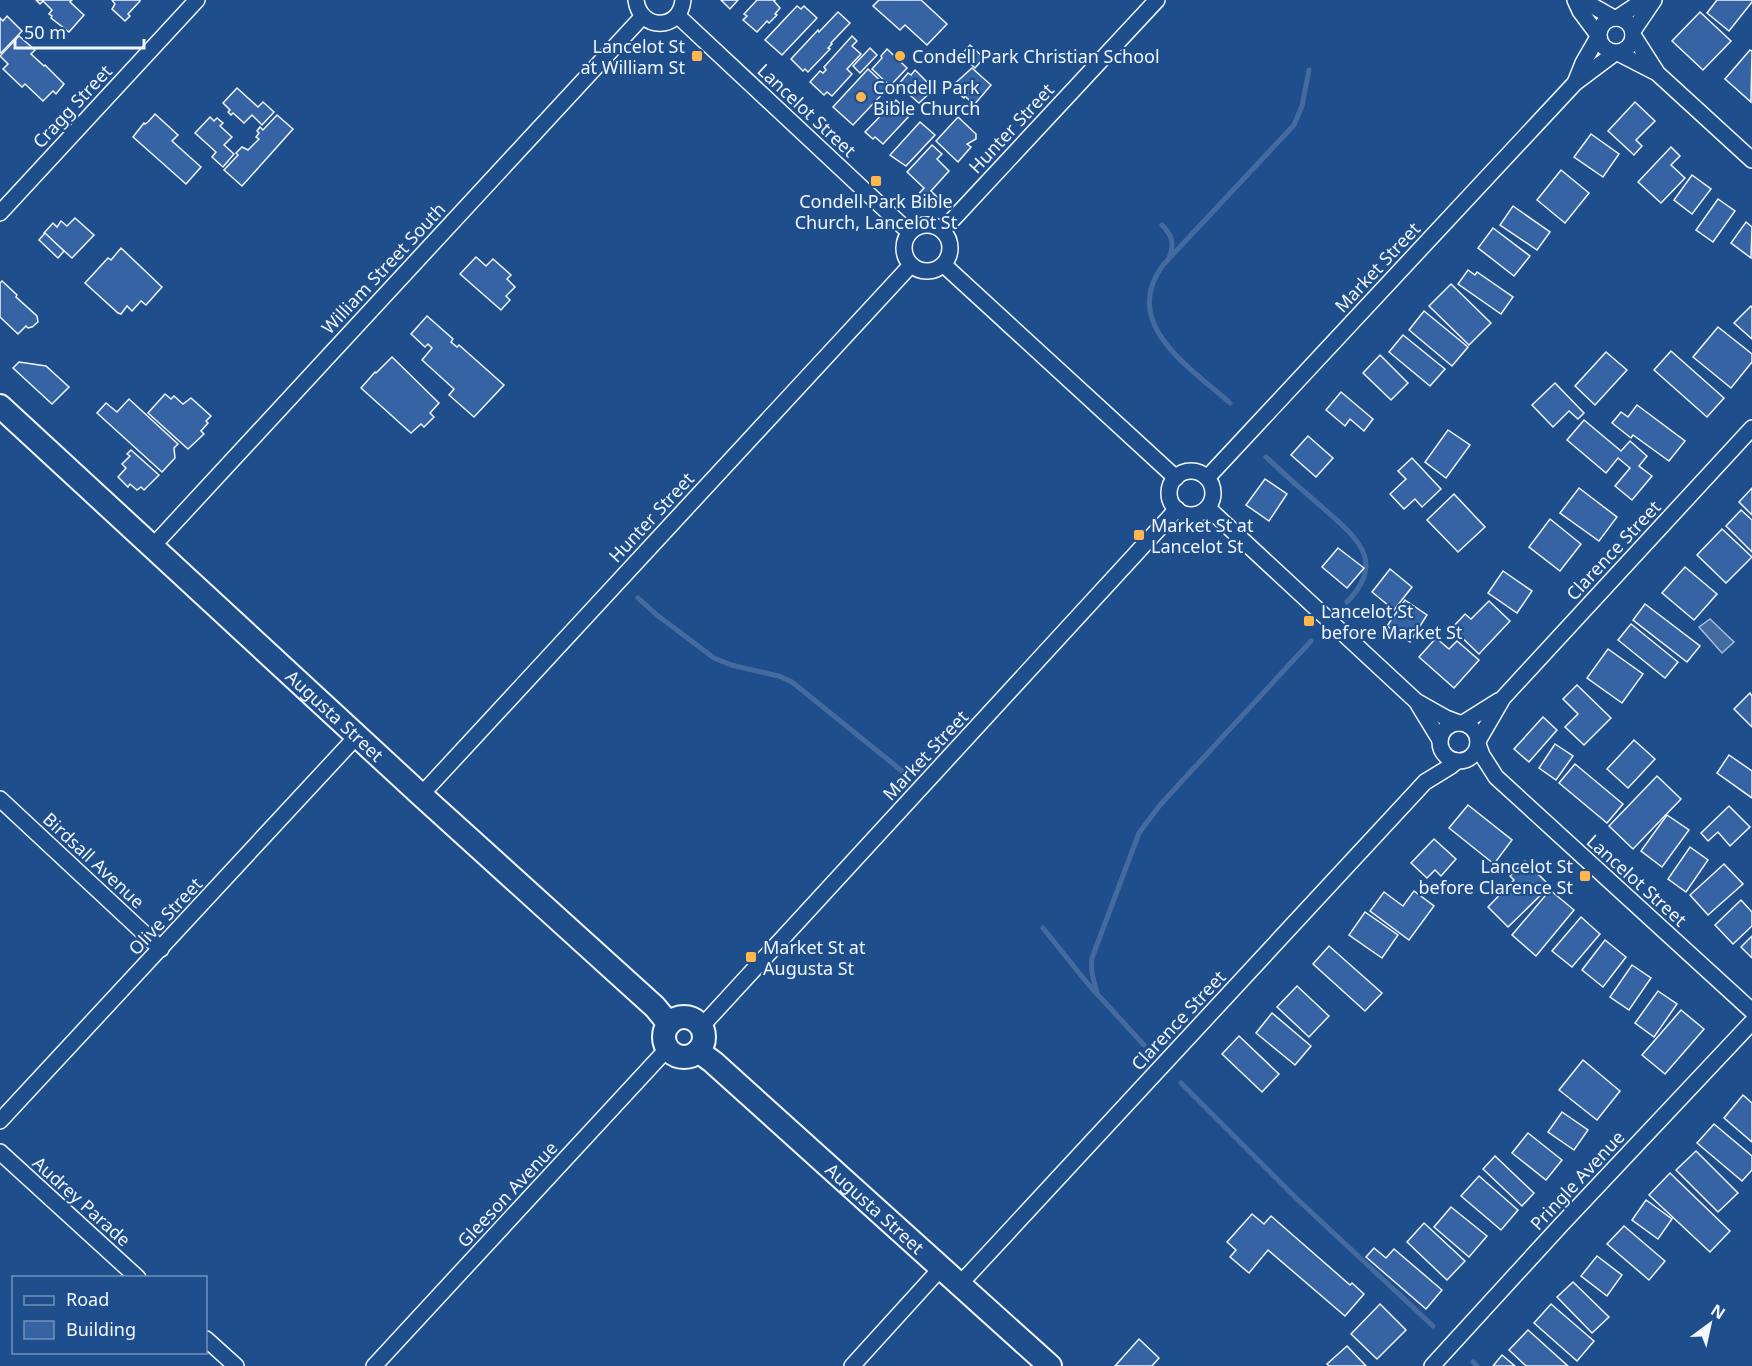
<svg xmlns="http://www.w3.org/2000/svg" width="1752" height="1366" viewBox="0 0 1752 1366" font-family="'Noto Sans',sans-serif">
  <rect width="100%" height="100%" fill="#1f4e8c"/>
  <path fill="#446ba0" stroke="#a8bbd7" stroke-width="1.5" d="M1710,619L1734,642L1722,653L1699,627Z"/>
  <g fill="none" stroke-linecap="round" stroke-linejoin="round">
    <g stroke="#446ba0" stroke-width="5">
      <path d="M1162,225C1172,235 1175,244 1169,258"/>
      <path d="M1230,403C1191,368 1119,324 1163,265L1294,125L1302,106L1309,70"/>
      <path d="M1266,457C1284,474 1303,491 1322,507C1355,537 1388,560 1347,602"/>
      <path d="M638,598L657,615L714,658L731,665L779,676L792,682L902,771"/>
      <path d="M1043,928L1088,984L1144,1045"/>
      <path d="M1097,993C1094,981 1090,971 1092,958L1139,833L1160,805L1311,641"/>
      <path d="M1181,1083L1296,1198L1433,1326"/>
      <path d="M1473,1362L1477,1366"/>
    </g>
  </g>
  <g fill="#3563a3" stroke="#f2f6ff" stroke-width="1.5">
    <path d="M36,0H72L70,2L84,15L69,32L51,18L52,16L49,14L52,10L43,1L40,4Z"/>
    <path d="M112,0H140V1L128,14L130,16L125,21L112,9L115,4Z"/>
    <path d="M721,0H738L730,9Z"/>
    <path d="M757,0H775L774,1L780,8L775,14L777,15L769,23L767,21L757,32L743,20L747,16L744,14Z"/>
    <path d="M879,0H921L947,24L927,45L905,25L900,30L873,6Z"/>
    <path d="M1717,0H1752V2L1729,31L1707,13Z"/>
    <path d="M797,6L801,9L804,6L817,18L782,55L765,40Z"/>
    <path d="M838,12L850,23L831,43L832,44L828,48L830,49L808,72L805,69L803,71L791,59L818,30L819,32Z"/>
    <path d="M1700,12L1731,41L1703,70L1672,41Z"/>
    <path d="M7,16L22,31L1,53L0,52V18L3,21Z"/>
    <path d="M19,36L35,50L31,54L44,66L45,65L64,84L56,94L53,91L43,101L25,84L22,87L3,69L8,64L0,56Z"/>
    <path d="M852,36L857,41L852,46L861,54L847,69L852,74L832,96L827,92L824,95L810,82L820,71L823,73L826,70L824,67Z"/>
    <path d="M970,45L984,58L975,68L961,55Z"/>
    <path d="M870,48L877,55L860,73L853,66Z"/>
    <path d="M887,49L907,68L890,86L872,69L882,58L881,56Z"/>
    <path d="M1750,50L1752,51L1751,102L1725,79Z"/>
    <path d="M972,68L991,85L974,105L965,96L964,98L951,87Z"/>
    <path d="M868,69L888,88L853,125L833,107Z"/>
    <path d="M915,70L934,89L919,103L898,85L908,73L911,75Z"/>
    <path d="M237,88L258,107L263,102L274,112L262,125L252,115L244,123L233,113L231,115L228,112L230,110L223,103Z"/>
    <path d="M896,100L911,114L883,144L875,137L873,139L865,132Z"/>
    <path d="M1635,102L1655,121L1636,140L1642,146L1634,155L1608,131Z"/>
    <path d="M155,114L178,135L172,141L201,167L186,184L133,137L144,123L145,124L148,122Z"/>
    <path d="M277,115L293,129L242,186L224,170L238,155L236,153L242,147L248,150L259,139L256,137L259,133L257,131L260,127L263,130Z"/>
    <path d="M210,117L214,121L217,118L223,123L220,126L232,137L224,145L234,154L223,167L212,157L216,152L195,133Z"/>
    <path d="M958,117L976,134V139L967,144L971,147L958,162L936,141Z"/>
    <path d="M920,122L935,135L906,166L890,155Z"/>
    <path d="M1591,134L1619,154L1603,177L1574,157Z"/>
    <path d="M932,145L942,154L937,159L949,171L931,191L937,197L927,208H922L913,200L924,188L907,172Z"/>
    <path d="M1671,147L1680,156L1671,165L1685,178L1661,203L1638,182Z"/>
    <path d="M1561,170L1589,193L1565,223L1537,200Z"/>
    <path d="M1692,175L1711,189L1692,214L1674,200Z"/>
    <path d="M1718,199L1735,211L1713,242L1696,230Z"/>
    <path d="M1513,206L1550,232L1537,250L1500,225Z"/>
    <path d="M75,218L94,235L72,258L44,233L53,223L57,227L61,221L67,226Z"/>
    <path d="M1746,222L1752,227L1751,258L1731,243Z"/>
    <path d="M1493,228L1530,256L1514,276L1478,248Z"/>
    <path d="M45,233L64,251L58,258L39,240Z"/>
    <path d="M121,248L162,287L146,305L141,301L132,311L127,306L121,314L118,313L85,283L108,258L111,260Z"/>
    <path d="M476,257L486,266L493,259L511,275L507,279L515,287L506,296L510,300L501,310L460,274Z"/>
    <path d="M1468,270L1475,275L1477,272L1513,297L1501,314L1458,284Z"/>
    <path d="M2,281L17,295L16,297L37,316L38,322L32,327L28,328L26,326L18,334L0,317V283Z"/>
    <path d="M1451,284L1491,323L1469,345L1429,306Z"/>
    <path d="M1751,306L1752,307V339L1734,323Z"/>
    <path d="M1424,311L1468,347L1452,366L1409,330Z"/>
    <path d="M427,316L453,339L451,342L457,347L459,345L504,385L474,417L449,395L454,389L422,360L432,348L428,344L425,347L411,334Z"/>
    <path d="M1718,327L1752,354V362L1731,388L1693,357Z"/>
    <path d="M1403,335L1445,369L1430,386L1389,352Z"/>
    <path d="M1671,351L1724,398L1707,417L1654,370Z"/>
    <path d="M1606,352L1627,370L1595,405L1575,386Z"/>
    <path d="M1380,355L1408,383L1391,400L1363,373Z"/>
    <path d="M392,357L439,403L430,413L434,417L424,427L421,424L411,433L361,388L375,372L376,373Z"/>
    <path d="M19,362L46,366L69,387L52,404L13,368Z"/>
    <path d="M1555,383L1584,413L1578,419L1569,411L1553,427L1532,405Z"/>
    <path d="M1341,392L1373,419L1364,431L1350,419L1345,426L1326,410Z"/>
    <path d="M165,394L171,399L174,396L183,404L191,398L211,416L206,421L208,423L201,431L204,434L188,449L148,413Z"/>
    <path d="M129,399L178,444L174,448L175,458L162,472L97,413L106,403L117,412Z"/>
    <path d="M1637,405L1685,441L1669,461L1633,435L1631,438L1612,423L1621,412L1628,417Z"/>
    <path d="M1584,420L1621,451L1630,441L1647,456L1639,466L1652,476L1632,500L1615,486L1630,468L1618,458L1606,473L1567,440Z"/>
    <path d="M1448,430L1470,445L1446,478L1425,462Z"/>
    <path d="M1308,436L1333,458L1316,477L1291,455Z"/>
    <path d="M131,450L159,475L144,490L141,487L137,490L130,484L128,487L118,477L126,468L122,464L130,456L127,454Z"/>
    <path d="M1412,458L1441,489L1422,507L1415,499L1404,509L1390,494L1406,479L1398,471Z"/>
    <path d="M1265,479L1287,494L1269,521L1246,505Z"/>
    <path d="M1579,488L1617,517L1599,541L1560,513Z"/>
    <path d="M1752,488V515L1739,502Z"/>
    <path d="M1454,494L1485,527L1458,552L1427,520Z"/>
    <path d="M1741,510L1752,520V552L1726,526Z"/>
    <path d="M1550,519L1581,544L1560,571L1529,547Z"/>
    <path d="M1722,529L1752,557L1726,583L1697,555Z"/>
    <path d="M1338,548L1364,568L1347,588L1322,567Z"/>
    <path d="M1685,567L1717,594L1694,620L1662,593Z"/>
    <path d="M1390,569L1412,587L1394,610L1372,592Z"/>
    <path d="M1503,571L1532,591L1517,613L1488,593Z"/>
    <path d="M1405,600L1427,615L1410,642L1387,626Z"/>
    <path d="M1489,601L1510,621L1479,654L1452,628L1465,614L1471,619Z"/>
    <path d="M1645,604L1700,646L1687,662L1633,620Z"/>
    <path d="M1631,624L1678,662L1665,678L1618,640Z"/>
    <path d="M1436,638L1449,649L1457,641L1479,660L1454,688L1419,657Z"/>
    <path d="M1608,649L1643,674L1622,703L1587,678Z"/>
    <path d="M1577,685L1611,718L1584,745L1565,727L1578,714L1563,699Z"/>
    <path d="M1750,693L1752,696V727L1734,709Z"/>
    <path d="M1543,717L1557,730L1529,762L1514,749Z"/>
    <path d="M1634,740L1655,759L1628,788L1607,769Z"/>
    <path d="M1555,744L1573,756L1556,780L1539,768Z"/>
    <path d="M1729,755L1752,771V798L1717,773Z"/>
    <path d="M1575,764L1623,804L1607,823L1559,783Z"/>
    <path d="M1657,776L1681,799L1633,849L1609,826Z"/>
    <path d="M1468,805L1512,840L1494,864L1449,828Z"/>
    <path d="M1729,806L1750,827L1730,846L1718,832L1708,841L1701,833Z"/>
    <path d="M1667,815L1689,830L1662,867L1641,851Z"/>
    <path d="M1434,839L1456,859L1441,876L1435,870L1427,878L1411,863Z"/>
    <path d="M1690,847L1708,860L1686,892L1668,879Z"/>
    <path d="M1525,861L1550,886L1508,927L1488,907L1514,880L1510,876Z"/>
    <path d="M1724,864L1743,884L1708,915L1690,895Z"/>
    <path d="M1550,890L1574,910L1536,956L1512,935Z"/>
    <path d="M1414,891L1434,906L1409,940L1370,911L1384,892L1403,906Z"/>
    <path d="M1741,900L1752,912V926L1733,944L1715,925Z"/>
    <path d="M1365,912L1398,935L1382,958L1349,935Z"/>
    <path d="M1581,917L1600,934L1572,967L1552,951Z"/>
    <path d="M1752,936V958L1741,947Z"/>
    <path d="M1605,940L1626,957L1603,987L1582,970Z"/>
    <path d="M1329,946L1382,993L1365,1011L1313,964Z"/>
    <path d="M1632,965L1651,978L1629,1010L1610,997Z"/>
    <path d="M1297,986L1329,1016L1309,1037L1277,1007Z"/>
    <path d="M1658,991L1677,1004L1654,1037L1635,1023Z"/>
    <path d="M1681,1010L1704,1029L1665,1074L1642,1055Z"/>
    <path d="M1272,1013L1311,1046L1295,1065L1256,1033Z"/>
    <path d="M1239,1036L1279,1074L1262,1092L1222,1054Z"/>
    <path d="M1583,1060L1620,1091L1597,1120L1559,1090Z"/>
    <path d="M1743,1095L1752,1103V1142L1724,1118Z"/>
    <path d="M1562,1112L1588,1130L1574,1150L1548,1132Z"/>
    <path d="M1714,1124L1752,1156V1170L1742,1181L1697,1143Z"/>
    <path d="M1528,1133L1562,1160L1546,1180L1512,1153Z"/>
    <path d="M1696,1151L1738,1193L1718,1212L1676,1170Z"/>
    <path d="M1495,1156L1534,1193L1522,1206L1483,1169Z"/>
    <path d="M1670,1173L1730,1231L1710,1252L1649,1195Z"/>
    <path d="M1479,1176L1518,1210L1501,1230L1461,1196Z"/>
    <path d="M1646,1200L1672,1219L1658,1239L1632,1220Z"/>
    <path d="M1451,1207L1487,1236L1469,1257L1434,1227Z"/>
    <path d="M1252,1214L1264,1224L1271,1216L1350,1285L1352,1283L1364,1294L1345,1316L1268,1250L1249,1273L1230,1257L1236,1250L1227,1242Z"/>
    <path d="M1424,1223L1465,1261L1447,1280L1407,1242Z"/>
    <path d="M1624,1226L1665,1261L1649,1280L1607,1244Z"/>
    <path d="M1374,1248L1386,1258L1394,1249L1442,1290L1426,1309L1366,1257Z"/>
    <path d="M1597,1256L1622,1275L1607,1296L1581,1276Z"/>
    <path d="M1573,1282L1609,1317L1592,1333L1557,1297Z"/>
    <path d="M1380,1304L1406,1330L1377,1359L1351,1334Z"/>
    <path d="M1551,1304L1594,1341L1577,1361L1534,1323Z"/>
    <path d="M1528,1330L1568,1366H1526L1509,1350Z"/>
    <path d="M1139,1339L1159,1358L1152,1366H1115Z"/>
    <path d="M1347,1346L1366,1366H1329L1327,1364Z"/>
    <path d="M1502,1355L1515,1366H1493Z"/>
  </g>
  <g fill="none" stroke-linecap="round" stroke-linejoin="round">
    <g stroke="#f2f6ff" stroke-width="18">
      <g id="street">
        <path d="M636,0C640,31 680,31 683,0"/>
        <path d="M1575,0L1580,11L1598,35"/>
        <path d="M1582,0L1614,18"/>
        <path d="M678,16L909,232"/>
        <circle cx="1616" cy="35" r="17"/>
        <path d="M1617,18L1644,0"/>
        <path d="M1633,31L1654,0"/>
        <path d="M1633,35L1656,71"/>
        <path d="M1618,53L1657,73L1752,160"/>
        <path d="M1575,83L1583,63L1598,37"/>
        <path d="M0,213L197,0"/>
        <circle cx="927" cy="248" r="23"/>
        <path d="M943,230L1157,0"/>
        <path d="M944,265L1176,478"/>
        <circle cx="1191" cy="493" r="22"/>
        <path d="M1207,478L1575,83L1615,53"/>
        <path d="M1208,508L1416,701L1446,718L1459,723"/>
        <path d="M152,547L643,16"/>
        <path d="M1418,704L1440,740"/>
        <circle cx="1459" cy="742" r="19"/>
        <path d="M1463,723L1498,701"/>
        <path d="M1478,741L1503,698L1752,428"/>
        <path d="M1478,744L1482,755L1496,777L1752,1011"/>
        <path d="M421,795L911,265"/>
        <path d="M0,799L161,949"/>
        <path d="M701,1027L1177,509"/>
        <path d="M0,1121L357,736"/>
        <path d="M0,1152L138,1278"/>
        <path d="M960,1284L1425,782L1451,766L1457,761"/>
        <path d="M206,1339L236,1366"/>
        <path d="M374,1366L668,1048"/>
        <path d="M852,1366L942,1267"/>
        <path d="M1432,1366L1561,1225L1752,1022"/>
      </g>
    </g>
    <g stroke="#f2f6ff" stroke-width="26">
      <g id="secondary">
        <path id="s1" d="M0,406L421,795L655,1007L669,1024"/>
        <circle cx="684" cy="1037" r="20"/>
        <path id="s2" d="M698,1051L713,1062L1050,1366"/>
      </g>
    </g>
    <use href="#street" stroke="#1f4e8c" stroke-width="15"/>
    <use href="#secondary" stroke="#1f4e8c" stroke-width="22"/>
  </g>
  <g fill="#ffb74d" stroke="#1f4e8c" stroke-width="2">
    <rect x="691" y="50" width="12" height="12" rx="3"/>
    <circle cx="900" cy="56" r="6"/>
    <circle cx="861" cy="97" r="6"/>
    <rect x="870" y="175" width="12" height="12" rx="3"/>
    <rect x="1133" y="529" width="12" height="12" rx="3"/>
    <rect x="1303" y="615" width="12" height="12" rx="3"/>
    <rect x="1579" y="870" width="12" height="12" rx="3"/>
    <rect x="745" y="951" width="12" height="12" rx="3"/>
  </g>
  <g text-anchor="middle" dominant-baseline="central" stroke-width="4.5" stroke-linejoin="round" paint-order="stroke">
    <g font-size="18" fill="#f2f6ff" stroke="#1f4e8c" text-anchor="start">
      <text x="685" y="46" text-anchor="end">Lancelot St<tspan x="685" dy="21">at William St</tspan></text>
      <text x="912" y="56">Condell Park Christian School</text>
      <text x="873" y="87">Condell Park<tspan x="873" dy="21">Bible Church</tspan></text>
      <text x="876" y="201" text-anchor="middle">Condell Park Bible<tspan x="876" dy="21">Church, Lancelot St</tspan></text>
      <text x="1151" y="525">Market St at<tspan x="1151" dy="21">Lancelot St</tspan></text>
      <text x="1321" y="611">Lancelot St<tspan x="1321" dy="21">before Market St</tspan></text>
      <text x="1573" y="866" text-anchor="end">Lancelot St<tspan x="1573" dy="21">before Clarence St</tspan></text>
      <text x="763" y="947">Market St at<tspan x="763" dy="21">Augusta St</tspan></text>
    </g>
    <g font-size="18" fill="#f2f6ff" stroke="#1f4e8c">
      <text transform="translate(72 106) rotate(-47)">Cragg Street</text>
      <text transform="translate(807 110) rotate(43)">Lancelot Street</text>
      <text transform="translate(1011 128) rotate(-47)">Hunter Street</text>
      <text transform="translate(1377 267) rotate(-47)">Market Street</text>
      <text transform="translate(383 268) rotate(-47)">William Street South</text>
      <text transform="translate(651 517) rotate(-47)">Hunter Street</text>
      <text transform="translate(1613 550) rotate(-47)">Clarence Street</text>
      <text stroke="none"><textPath href="#s1" startOffset="456">Augusta Street</textPath></text>
      <text transform="translate(925 755) rotate(-47)">Market Street</text>
      <text transform="translate(94 860) rotate(43)">Birdsall Avenue</text>
      <text transform="translate(1637 880) rotate(42)">Lancelot Street</text>
      <text transform="translate(165 916) rotate(-47)">Olive Street</text>
      <text transform="translate(1178 1020) rotate(-47)">Clarence Street</text>
      <text transform="translate(1577 1180) rotate(-47)">Pringle Avenue</text>
      <text transform="translate(507 1194) rotate(-47)">Gleeson Avenue</text>
      <text transform="translate(82 1201) rotate(42)">Audrey Parade</text>
      <text stroke="none"><textPath href="#s2" startOffset="237">Augusta Street</textPath></text>
    </g>
  </g>
  <rect x="12" y="1276" width="195" height="78" fill="#1f4e8c" stroke="#7391ba" stroke-width="1.5"/>
  <rect x="24" y="1296" width="30" height="9" fill="#1f4e8c" stroke="#7391ba" stroke-width="1.5"/>
  <text x="66" y="1306" font-size="18" fill="#f2f6ff">Road</text>
  <rect x="24" y="1321" width="30" height="18" fill="#3563a3" stroke="#7391ba" stroke-width="1.5"/>
  <text x="66" y="1336" font-size="18" fill="#f2f6ff">Building</text>
  <g transform="translate(1710 1324) rotate(33)" stroke="#1f4e8c" stroke-width="4.5" paint-order="stroke">
  <path d="M0-4.5L10 22L0 15L-10 22Z" fill="#f2f6ff"/>
  <text y="-9" font-size="16" font-weight="bold" text-anchor="middle" fill="#f2f6ff">N</text>
  </g>
  <path d="M15 39v9h129v-9" fill="none" stroke="#f2f6ff" stroke-width="3"/>
  <text x="24" y="39" font-size="18" fill="#f2f6ff" stroke="#1f4e8c" stroke-width="4.5" paint-order="stroke">50 m</text>
</svg>
